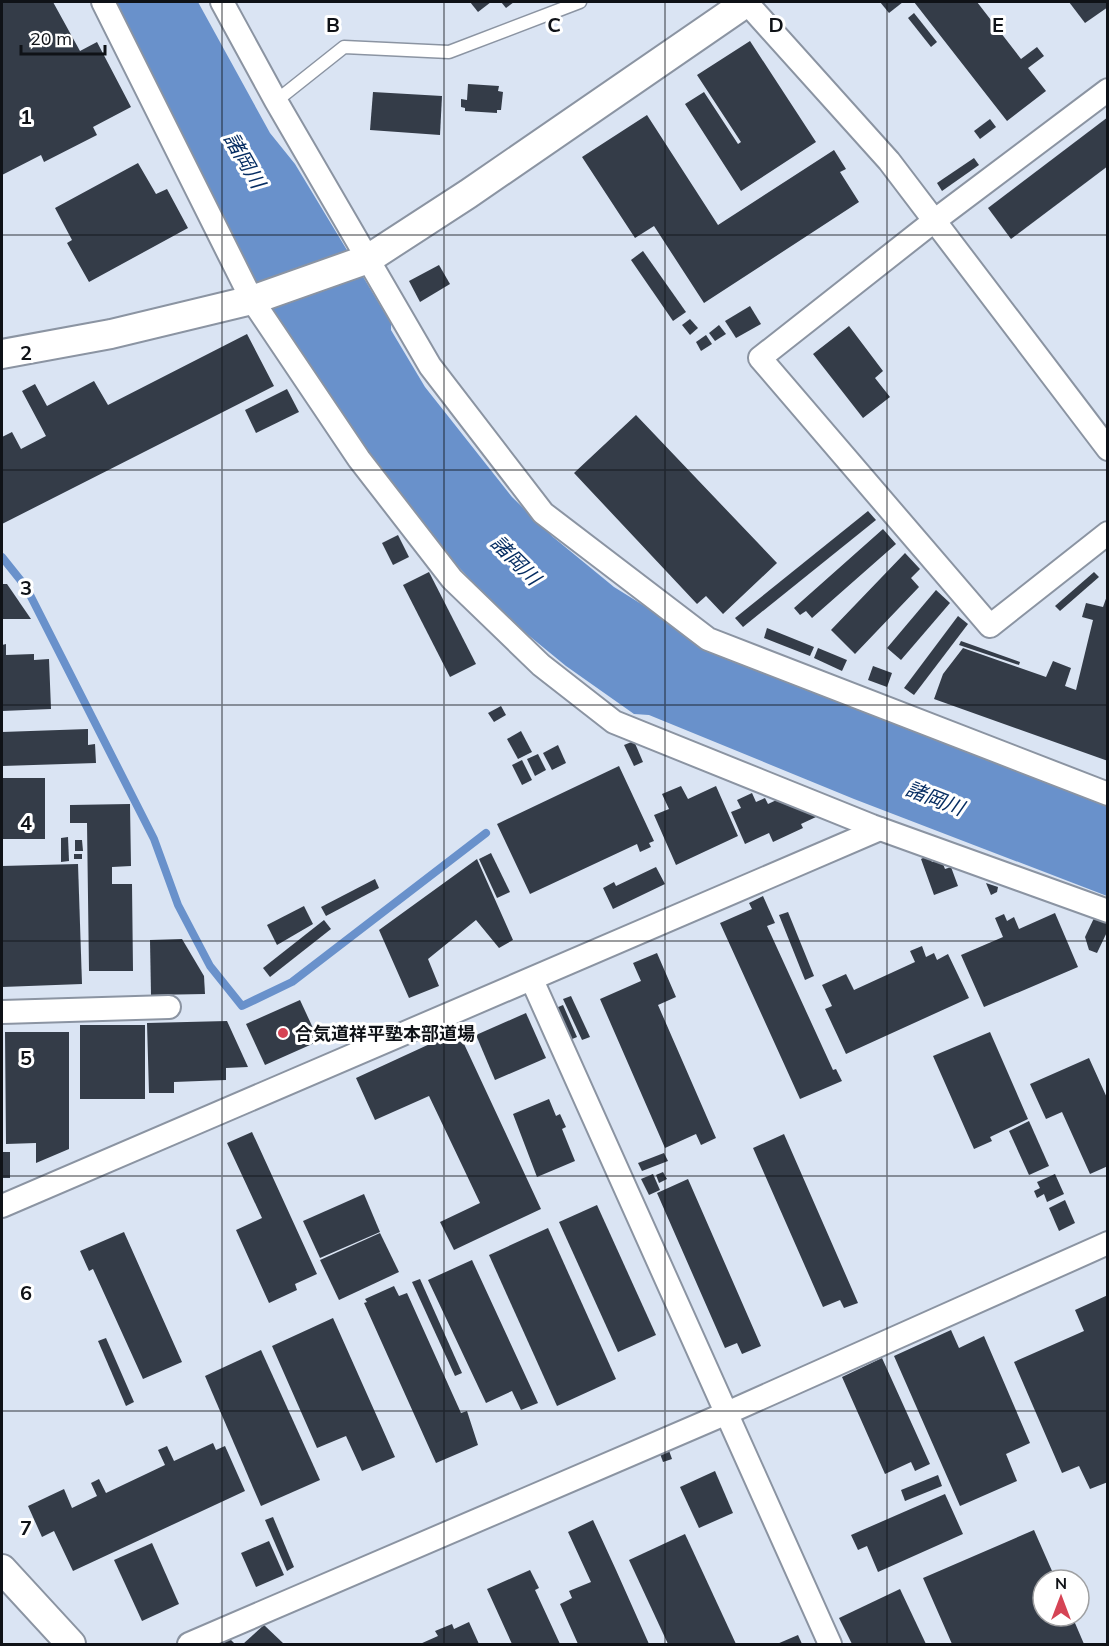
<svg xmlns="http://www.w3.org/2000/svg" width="1109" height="1646" viewBox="0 0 1109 1646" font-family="Mulish,'Noto Sans JP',sans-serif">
  <rect width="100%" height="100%" fill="#dae4f3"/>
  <path fill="#6991cb" d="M107,2H198L270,133L295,164L391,323V330L425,387L512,497L553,537L614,587L683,630L1107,802V896L854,799L649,715L634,714L566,666L505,616L396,501L278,321L126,46Z"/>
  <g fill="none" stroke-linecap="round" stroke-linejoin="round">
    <path stroke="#6991cb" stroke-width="8" d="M2,557L26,587L154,839L178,905L210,966L242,1006L292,982L486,833"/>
  </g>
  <g fill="#343c48">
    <path d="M2,2H53L80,51L97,42L131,107L93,127L97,135L44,162L41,155L2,175Z"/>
    <path d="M470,2H491L478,12Z"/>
    <path d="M501,2H514L506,8Z"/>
    <path d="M880,2H903L889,13Z"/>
    <path d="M914,2H977L1021,59L1037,47L1044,56L1028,68L1046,91L1007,121Z"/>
    <path d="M1069,2H1108V7L1085,23Z"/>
    <path d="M914,13L937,42L931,47L908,18Z"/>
    <path d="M750,41L816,142L741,191L685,104L704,92L738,144L741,142L697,75Z"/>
    <path d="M468,84L499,86L498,91L503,92L501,110H497V113L465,111V108L461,107V99L467,100Z"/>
    <path d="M373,92L442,96L440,135L370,130Z"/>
    <path d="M647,115L718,225L834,150L846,169L840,172L859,202L704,303L654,226L635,238L582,157Z"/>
    <path d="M1108,117V166L1011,239L988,208Z"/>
    <path d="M990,119L996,127L980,139L974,131Z"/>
    <path d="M974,158L979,165L942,191L937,183Z"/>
    <path d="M138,163L156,194L167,189L188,228L89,282L67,243L72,240L55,208Z"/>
    <path d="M643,251L686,312L673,321L631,260Z"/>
    <path d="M439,265L450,284L420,302L409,281Z"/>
    <path d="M750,306L761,324L736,338L725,321Z"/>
    <path d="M690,319L698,328L690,335L682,325Z"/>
    <path d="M719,325L726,334L715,341L709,333Z"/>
    <path d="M849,326L883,371L875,378L890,397L863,418L813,354Z"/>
    <path d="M247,334L274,386L2,524V437L12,432L21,449L46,436L22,391L35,384L47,406L94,381L108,405Z"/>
    <path d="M706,335L712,344L701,351L696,342Z"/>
    <path d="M287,389L299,412L256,433L245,410Z"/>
    <path d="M636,415L777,563L723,614L706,596L697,604L574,473Z"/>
    <path d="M868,511L876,520L743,627L735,618Z"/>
    <path d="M883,529L896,544L812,618L806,611L800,615L794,608Z"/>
    <path d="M398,535L409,557L393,565L382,543Z"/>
    <path d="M905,553L920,569L911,578L919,587L855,654L831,630Z"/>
    <path d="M429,572L476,664L450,677L403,585Z"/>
    <path d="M1094,572L1099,577L1060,611L1055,606Z"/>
    <path d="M2,584H7L31,619H2Z"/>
    <path d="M936,590L950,603L901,660L887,648Z"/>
    <path d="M1108,593V761L934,699L943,674L963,648L1046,677L1053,661L1071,668L1065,686L1076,690L1093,620L1082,617L1086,603L1103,607Z"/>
    <path d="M958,616L968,624L914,695L904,688Z"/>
    <path d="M767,628L814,647L810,656L764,638Z"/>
    <path d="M961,641L1020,662L1019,665L959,645Z"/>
    <path d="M6,644V655L34,654V660L49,659L51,709L2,711V645Z"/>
    <path d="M818,648L847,660L842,671L814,658Z"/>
    <path d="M873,666L892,673L887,687L868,680Z"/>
    <path d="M501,706L506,715L494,722L488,713Z"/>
    <path d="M88,729V745L95,744L96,763L2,766V732Z"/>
    <path d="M521,731L532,752L518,759L507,739Z"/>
    <path d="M634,741L643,762L634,766L624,745Z"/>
    <path d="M558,745L566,763L552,770L543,753Z"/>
    <path d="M538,754L546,770L535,776L527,759Z"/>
    <path d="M522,760L532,780L522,785L512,765Z"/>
    <path d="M619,766L654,841L649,843L651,847L640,852L637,844L530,894L497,824Z"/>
    <rect x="2" y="778" width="43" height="61"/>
    <path d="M681,786L688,799L716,786L738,836L676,865L654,815L669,809L662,794Z"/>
    <path d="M752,793L756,802L765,798L768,804L785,796L810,806L816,817L801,824L803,828L773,842L769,833L745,844L731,812L741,808L737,800Z"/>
    <path d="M130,804L131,866L112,867V884H132L133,971H89L87,823H70V805Z"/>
    <path d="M68,837L69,861L61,862V838Z"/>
    <path d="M75,840H82L83,851H75Z"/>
    <path d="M491,853L510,892L497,898L479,859Z"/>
    <rect x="74" y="854" width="8" height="5"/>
    <path d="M929,855L932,862L941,859L945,869L951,867L958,886L934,895L921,859Z"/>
    <path d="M477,859L513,940L499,948L476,920L428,959L439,986L409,998L379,930Z"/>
    <path d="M78,864L82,984L2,987V866Z"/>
    <path d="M656,867L665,884L613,909L603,888L614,882L616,886Z"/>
    <path d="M375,879L379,888L326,916L321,907Z"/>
    <path d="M986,883L998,887L997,892L991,895Z"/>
    <path d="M763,896L775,923L767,926L833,1070L836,1069L842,1081L800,1099L720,923L752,909L749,903Z"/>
    <path d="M304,906L313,924L277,945L267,925Z"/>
    <path d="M788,912L814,976L805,980L779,915Z"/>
    <path d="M1055,913L1078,967L984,1007L961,955L1003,937L995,918L1004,914L1007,921L1014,917L1019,929Z"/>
    <path d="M1095,916L1108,921V930L1097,953L1089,950L1085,937Z"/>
    <path d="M324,920L331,929L270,977L263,968Z"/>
    <path d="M182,939L204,976L205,994L151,995L150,940Z"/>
    <path d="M922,946L926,957L934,953L937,960L948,954L969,998L846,1054L825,1009L832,1006L822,985L846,974L854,990L915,962L910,951Z"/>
    <path d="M657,953L676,997L658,1005L716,1138L701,1145L696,1134L665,1148L600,999L641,981L633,963Z"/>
    <path d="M571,996L590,1037L582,1040L563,999Z"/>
    <path d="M300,1000L319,1041L265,1065L246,1024Z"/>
    <path d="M563,1005L577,1037L565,1042L551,1010Z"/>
    <path d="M526,1013L546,1058L495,1080L476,1035Z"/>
    <path d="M227,1021L248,1067L226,1068V1080L174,1082V1093H149L147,1023Z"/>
    <rect x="80" y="1025" width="65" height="74"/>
    <path d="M458,1031L541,1209L454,1250L440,1222L480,1203L429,1096L375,1120L356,1078Z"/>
    <path d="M5,1032H69V1149L36,1163V1143L6,1144Z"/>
    <path d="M990,1032L1028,1119L990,1137L992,1141L974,1149L933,1056Z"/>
    <path d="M1089,1058L1108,1100V1166L1090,1174L1062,1112L1046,1119L1030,1084Z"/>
    <path d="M549,1099L556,1116L560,1114L566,1127L562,1129L575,1161L537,1177L513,1114Z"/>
    <path d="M1029,1121L1049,1166L1029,1175L1009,1131Z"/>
    <path d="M252,1132L317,1274L295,1284L297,1290L269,1303L236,1230L262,1218L227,1143Z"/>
    <path d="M784,1134L858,1303L844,1308L840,1300L823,1307L753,1148Z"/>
    <rect x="2" y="1152" width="8" height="26"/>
    <path d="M664,1153L668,1161L642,1171L638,1163Z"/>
    <path d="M663,1172L667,1179L659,1183L656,1175Z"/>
    <path d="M653,1174L660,1190L649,1195L641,1179Z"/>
    <path d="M1055,1174L1064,1194L1047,1202L1044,1194L1037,1198L1034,1191L1040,1188L1037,1182Z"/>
    <path d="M688,1179L761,1346L742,1354L737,1343L725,1348L657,1193Z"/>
    <path d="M364,1194L380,1232L320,1258L303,1221Z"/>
    <path d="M1065,1200L1075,1223L1059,1231L1049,1208Z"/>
    <path d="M597,1205L656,1335L618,1352L559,1222Z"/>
    <path d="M548,1228L616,1379L557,1406L489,1255Z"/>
    <path d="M124,1232L182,1362L143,1379L93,1269L89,1271L80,1251Z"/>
    <path d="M380,1233L399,1272L339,1300L320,1260Z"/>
    <path d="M472,1260L538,1403L521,1410L512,1391L486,1403L428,1280Z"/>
    <path d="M420,1279L462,1373L455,1376L412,1282Z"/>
    <path d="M394,1286L399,1296L407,1293L461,1413L467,1411L478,1445L436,1463L364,1303L367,1302L365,1299Z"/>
    <path d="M1108,1295V1482L1090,1489L1079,1466L1062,1473L1014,1362L1084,1331L1075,1310Z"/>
    <path d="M333,1318L395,1457L362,1471L346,1436L317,1448L272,1346Z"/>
    <path d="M951,1330L959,1348L984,1336L1030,1443L1006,1454L1017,1481L960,1506L894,1356Z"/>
    <path d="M106,1338L134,1402L126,1406L98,1341Z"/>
    <path d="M261,1350L320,1480L261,1506L205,1376Z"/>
    <path d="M882,1358L930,1464L915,1471L911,1462L885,1474L842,1377Z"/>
    <path d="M213,1443L216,1450L225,1446L245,1491L73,1571L54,1531L42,1537L28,1506L64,1489L72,1508L97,1496L91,1483L99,1479L106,1493L165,1465L158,1450L167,1446L174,1461Z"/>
    <path d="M667,1445L672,1459L663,1462L658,1448Z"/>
    <path d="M715,1471L733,1513L699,1528L680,1487Z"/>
    <path d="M938,1475L942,1486L905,1501L901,1490Z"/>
    <path d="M945,1494L963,1534L878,1572L867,1546L858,1550L851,1535Z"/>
    <path d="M273,1517L294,1567L287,1571L265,1520Z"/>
    <path d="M593,1520L616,1570L649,1644H578L560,1604L572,1598L569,1591L591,1582L568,1532Z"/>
    <path d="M1034,1530L1056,1580H1043V1616H1072L1084,1644H952L923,1578Z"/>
    <path d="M685,1534L736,1644H668L629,1560Z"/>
    <path d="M269,1541L284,1575L256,1587L241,1553Z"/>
    <path d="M152,1543L179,1604L142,1621L114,1560Z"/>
    <path d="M530,1570L539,1588L535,1590L560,1644H512L487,1589Z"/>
    <path d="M900,1589L926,1644H852L839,1618Z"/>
    <path d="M469,1622L479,1644H420L438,1636L435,1631L452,1624L454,1629Z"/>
    <path d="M264,1625L284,1644H243Z"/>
    <path d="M798,1635L802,1644H777Z"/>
    <path d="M229,1638L235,1644H223Z"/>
  </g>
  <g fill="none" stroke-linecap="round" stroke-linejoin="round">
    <g stroke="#8b94a2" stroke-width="15">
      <path id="service" d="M276,101L344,47L449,52L580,2"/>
    </g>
    <g stroke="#8b94a2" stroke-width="26">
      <g id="minor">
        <path d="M103,2L252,300L359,459L452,579L541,665L614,722L872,826L1108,911"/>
        <path d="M222,2L276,101L430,366L543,513L708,639L1108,794"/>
        <path d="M746,2L889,161L1108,449"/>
        <path d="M1108,90L934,221L760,358L990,626L1108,533"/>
        <path d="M532,980L830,1644"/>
        <path d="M2,1012L169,1007"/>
        <path d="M2,1206L880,829"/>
        <path d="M189,1644L727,1413L1108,1243"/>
      </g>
    </g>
    <g stroke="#8b94a2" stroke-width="32">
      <g id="tertiary">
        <path d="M2,354L111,334L252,300L368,259L468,194L747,2"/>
        <path d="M2,1569L71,1644"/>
      </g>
    </g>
    <use href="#service" stroke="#fff" stroke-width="12"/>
    <use href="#minor" stroke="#fff" stroke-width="22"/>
    <use href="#tertiary" stroke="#fff" stroke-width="28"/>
  </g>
  <path fill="none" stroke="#0f1217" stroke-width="1.5" stroke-opacity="0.55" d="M222,2V1644M444,2V1644M665,2V1644M887,2V1644M2,235H1108M2,470H1108M2,705H1108M2,941H1108M2,1176H1108M2,1411H1108"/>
  <circle fill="#d54455" stroke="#fff" stroke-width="2" cx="283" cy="1033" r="6"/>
  <g text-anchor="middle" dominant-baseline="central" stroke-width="6" stroke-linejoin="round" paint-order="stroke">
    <g font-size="18" font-weight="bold" fill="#0f1217" stroke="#fff" text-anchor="start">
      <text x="295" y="1033">合気道祥平塾本部道場</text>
    </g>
    <g font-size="20" font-style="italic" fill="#072e63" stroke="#fff">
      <text transform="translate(245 160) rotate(60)">諸岡川</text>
      <text transform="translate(516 560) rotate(45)">諸岡川</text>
      <text transform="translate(935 798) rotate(21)">諸岡川</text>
    </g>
  </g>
  <g font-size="20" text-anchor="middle" font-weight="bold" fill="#0f1217" stroke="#fff" stroke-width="6" stroke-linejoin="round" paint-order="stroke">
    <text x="333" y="32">B</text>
    <text x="554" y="32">C</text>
    <text x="776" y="32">D</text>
    <text x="998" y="32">E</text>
    <text x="26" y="124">1</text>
    <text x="26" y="360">2</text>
    <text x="26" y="595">3</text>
    <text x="26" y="830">4</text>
    <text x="26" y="1065">5</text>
    <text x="26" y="1300">6</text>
    <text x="26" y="1535">7</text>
  </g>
  <rect width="1109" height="1646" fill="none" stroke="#0f1217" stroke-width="6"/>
  <g transform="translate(1061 1598)"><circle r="28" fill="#ffffff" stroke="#9fa0a2" stroke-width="1.5"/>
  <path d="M0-4.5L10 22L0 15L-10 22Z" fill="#d54455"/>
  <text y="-9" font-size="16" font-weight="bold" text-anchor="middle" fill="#0f1217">N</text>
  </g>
  <path d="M21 45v9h84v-9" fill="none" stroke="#0f1217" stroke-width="3"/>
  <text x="30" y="45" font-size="18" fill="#0f1217" stroke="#ffffff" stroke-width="4.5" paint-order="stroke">20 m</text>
</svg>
